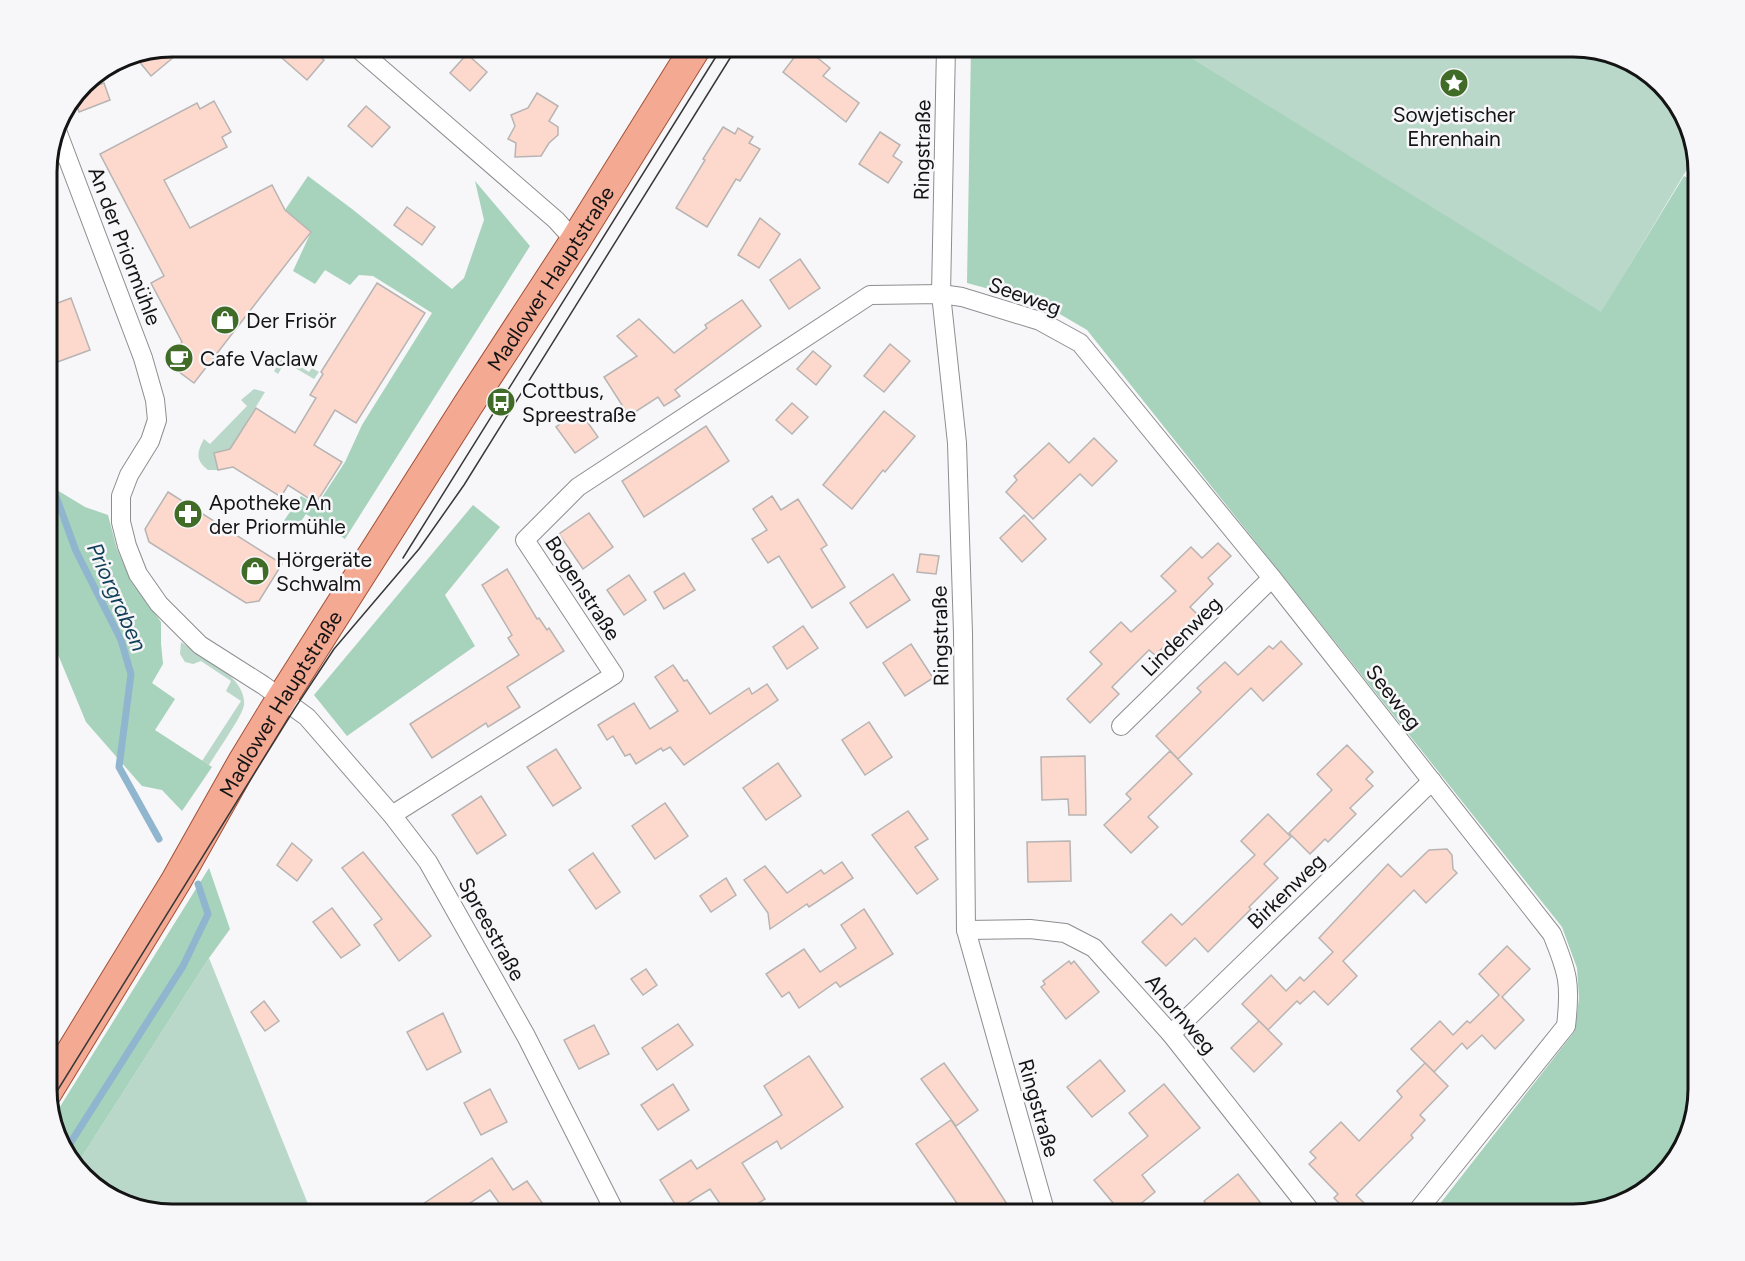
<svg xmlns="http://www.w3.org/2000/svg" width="1745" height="1261" viewBox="0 0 1745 1261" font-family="Figtree,sans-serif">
  <rect width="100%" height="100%" fill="#f7f6f9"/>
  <g fill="#bad8c9">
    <path d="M1174,47H1574L1649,72L1685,116L1695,156L1601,313Z"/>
    <path d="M283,356L309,372L312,368L319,372L314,379L285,362L278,374L274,371Z"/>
    <path d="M254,389L265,392L230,449L215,453L218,470H208C195,461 197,451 204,439L210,444L247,406L241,400Z"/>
    <path d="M181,642C201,656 247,677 244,705C243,715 216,753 209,765L202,761L241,701L226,691L231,681L201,661L193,664L185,662L180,654Z"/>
    <path d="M209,958L312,1214H171L96,1189L76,1166Z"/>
  </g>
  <g fill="#a7d2bc">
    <path d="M971,47H1174L1601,312L1684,176L1698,184V1090L1673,1165L1629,1201L1573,1214H1432L1575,1031L1579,998L1577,968L1562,927L1087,330L1041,303L967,283Z"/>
    <path d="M308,176L352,209L452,289L464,278L484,220L475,181L530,246L345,539L306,514L295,530L283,522L301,496L317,505L345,462L362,425L432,313L373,276L359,275L350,285L325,270L315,284L293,271L311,232L285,210Z"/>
    <path d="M47,484L85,507L108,515L117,549L131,581L161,622V643L163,664L152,683L175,699L155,730L212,767L182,811L162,790L142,786L86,722L47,628Z"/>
    <path d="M473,505L500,527L445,595L475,646L347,736L314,695Z"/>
    <path d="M209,868L230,929L209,958L76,1166L63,1152L53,1118Z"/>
  </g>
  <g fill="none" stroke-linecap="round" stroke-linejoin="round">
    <g stroke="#90b5ce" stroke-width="7">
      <path d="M47,472L76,551L121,640L131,674L119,767L159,839"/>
      <path d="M64,1153L183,966L208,914L198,884"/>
    </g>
  </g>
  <g fill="#fcd9cc" stroke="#b8b4b3" stroke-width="1.5">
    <path d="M172,46H187L151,76L133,54Z"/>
    <path d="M292,46H308L324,60L307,80L282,58Z"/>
    <path d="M803,46L830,68L823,76L859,103L846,122L783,72Z"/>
    <path d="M467,54L487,72L470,91L450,73Z"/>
    <path d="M94,74L98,85L104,83L110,100L79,112L74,98L89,78Z"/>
    <path d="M537,93L558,106L549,121L558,127V135L549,143L541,156L515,157L516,143L508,139L515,126L511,115L528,108Z"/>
    <path d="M214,101L231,132L222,137L227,147L164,180L190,228L272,185L285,210L311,232L194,383L167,363L182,342L151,283L164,276L100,154L197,103L200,109Z"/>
    <path d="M366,106L390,127L372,147L348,126Z"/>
    <path d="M723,127L735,134L738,128L753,137L749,143L760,149L740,181L736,179L707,227L676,208L705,160L703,159Z"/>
    <path d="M880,132L900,145L893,156L902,162L888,183L859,164Z"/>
    <path d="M407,207L435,227L422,245L394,225Z"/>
    <path d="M760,218L780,234L759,268L738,255Z"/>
    <path d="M800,259L820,288L789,309L770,280Z"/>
    <path d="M377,283L425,313L356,423L335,410L314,445L342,462L316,503L288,485L281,497L233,467L218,470L214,453L230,449L256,408L295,433L316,398L310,395L323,374L321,372Z"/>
    <path d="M71,298L90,350L52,364L47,351V307Z"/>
    <path d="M742,300L761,326L675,390L680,396L664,406L658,397L629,416L604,377L637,356L617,336L639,319L674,353L707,328L705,325Z"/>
    <path d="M890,344L910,361L884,392L864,376Z"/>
    <path d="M813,351L831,366L816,385L797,369Z"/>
    <path d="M792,403L808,417L792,434L776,420Z"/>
    <path d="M579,410L598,437L575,453L556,427Z"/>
    <path d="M884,411L915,436L885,472L883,470L852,509L823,485Z"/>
    <path d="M706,426L729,461L644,517L622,481Z"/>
    <path d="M1094,438L1117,461L1092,486L1080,474L1033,519L1006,492L1017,480L1014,476L1049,443L1069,463Z"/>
    <path d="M168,492L282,564L259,601L246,603L149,542L145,529Z"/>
    <path d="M772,496L781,510L798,499L827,545L821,549L845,587L812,608L779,556L768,563L752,539L767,530L753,509Z"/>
    <path d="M589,513L613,547L583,569L559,534Z"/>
    <path d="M1024,515L1046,539L1022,562L1000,538Z"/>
    <path d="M1218,543L1231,556L1208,578L1213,584L1190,607L1198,615L1155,655L1149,650L1112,687L1119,694L1090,723L1067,699L1102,664L1090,652L1121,622L1131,632L1176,591L1161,576L1191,547L1202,558Z"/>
    <path d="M920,554L939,556L936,574L917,572Z"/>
    <path d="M507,569L537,619L539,618L547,630L549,628L564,651L507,687L520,707L488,727L486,723L432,758L410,724L519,655L508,638L512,635L482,585Z"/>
    <path d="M684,573L695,590L664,609L654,592Z"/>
    <path d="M893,574L910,600L867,628L850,603Z"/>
    <path d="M629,575L646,600L624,615L607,590Z"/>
    <path d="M803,626L818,648L787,669L773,647Z"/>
    <path d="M1281,641L1302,664L1263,701L1251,688L1178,759L1156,736L1201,692L1197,688L1225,662L1238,675L1269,646L1273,649Z"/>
    <path d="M911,644L933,678L905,696L883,663Z"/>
    <path d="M673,665L684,681L687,680L710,714L749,688L752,694L767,684L778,700L684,765L670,747L663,751L661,748L636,764L630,754L625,756L613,736L607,740L598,725L634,703L650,729L678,711L655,677Z"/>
    <path d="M869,722L892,757L865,775L842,740Z"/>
    <path d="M1347,745L1373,772L1366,779L1373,786L1350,808L1356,814L1328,842L1325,839L1310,854L1289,833L1332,790L1317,774Z"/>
    <path d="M556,749L581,788L553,806L527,767Z"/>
    <path d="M1170,751L1192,774L1148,817L1158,827L1131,853L1104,825L1131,799L1126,794Z"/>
    <path d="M1085,756L1086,815H1069L1068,799L1042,800L1041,757Z"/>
    <path d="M778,763L801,796L766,820L743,788Z"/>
    <path d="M481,796L506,835L477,854L452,815Z"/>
    <path d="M665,803L688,836L655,859L632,826Z"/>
    <path d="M908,811L928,839L915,847L938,879L917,894L872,835Z"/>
    <path d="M1268,814L1291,837L1264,864L1278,878L1249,907L1251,909L1208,952L1195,938L1166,966L1142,942L1171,914L1182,925L1255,855L1241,841Z"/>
    <path d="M1070,841L1071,881L1028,882L1027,842Z"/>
    <path d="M292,843L312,860L297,881L277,865Z"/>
    <path d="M1447,849L1452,855L1453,869L1457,873L1426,903L1414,890L1343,961L1357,976L1328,1005L1314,991L1300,1004L1297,1001L1268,1030L1242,1004L1271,975L1286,991L1300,977L1304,981L1333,952L1319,938L1388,864L1401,877L1429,850Z"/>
    <path d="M363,852L431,936L399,961L374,925L382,919L342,868Z"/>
    <path d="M593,853L620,892L596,909L569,870Z"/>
    <path d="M842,862L853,878L809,907L807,904L770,929L768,913L744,880L765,866L787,893L821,870L824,874Z"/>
    <path d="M726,878L736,895L711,912L700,896Z"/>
    <path d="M332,908L360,945L341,958L313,922Z"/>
    <path d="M864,909L893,954L840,987L836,982L799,1008L789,992L782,997L766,974L804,949L820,972L856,948L841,925Z"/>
    <path d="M1507,946L1530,969L1502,997L1524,1020L1495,1049L1482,1035L1467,1049L1462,1043L1434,1072L1411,1049L1440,1021L1453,1035L1467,1021L1470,1023L1499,995L1479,974Z"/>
    <path d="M1069,961L1071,964L1074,961L1099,992L1066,1019L1041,987L1045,984L1043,981Z"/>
    <path d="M646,969L657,985L643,995L631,979Z"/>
    <path d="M264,1001L279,1021L265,1031L251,1012Z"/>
    <path d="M443,1013L461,1052L427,1070L407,1032Z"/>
    <path d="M1259,1021L1282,1044L1254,1072L1231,1048Z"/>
    <path d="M678,1024L693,1045L657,1070L642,1048Z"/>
    <path d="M594,1025L609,1054L579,1069L564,1040Z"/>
    <path d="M809,1056L843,1107L781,1149L777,1141L742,1163L765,1199L741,1214H727L710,1189L678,1209L660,1180L691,1160L697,1169L782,1115L764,1086Z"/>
    <path d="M1100,1060L1125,1091L1092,1117L1067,1087Z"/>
    <path d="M944,1063L978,1110L956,1126L921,1079Z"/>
    <path d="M1425,1063L1448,1086L1420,1115L1425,1120L1411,1135L1413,1138L1356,1195L1366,1205L1356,1215H1351L1334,1198L1338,1194L1309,1164L1316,1158L1310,1152L1341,1122L1359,1141L1402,1097L1397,1091Z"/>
    <path d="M673,1084L689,1110L658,1130L641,1105Z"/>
    <path d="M1164,1084L1200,1128L1142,1175L1155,1192L1127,1215H1123L1094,1180L1148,1136L1129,1113Z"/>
    <path d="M490,1089L507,1122L481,1135L464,1103Z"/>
    <path d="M951,1120L989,1176L1014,1215H965L916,1144Z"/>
    <path d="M492,1158L513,1190L527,1181L545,1207L534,1214H507L490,1190L453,1214H408Z"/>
    <path d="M1238,1174L1263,1206L1252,1215H1215L1204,1201Z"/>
  </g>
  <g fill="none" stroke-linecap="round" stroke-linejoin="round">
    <g stroke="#8e8d90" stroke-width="20">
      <g id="minor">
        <path d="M356,47L556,220L575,241"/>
        <path d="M946,47L941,294L957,443L963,633L966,930L1046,1214"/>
        <path d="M56,128L143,358L155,400L157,420L150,441L129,475L121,496V522L127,546L138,574L159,604L200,645L263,685L307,717L392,815L428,862L526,1036L616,1214"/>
        <path d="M1121,726L1272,578"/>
        <path d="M392,815L614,675L525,540L578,487L870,295L941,294L962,297L1040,321L1080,343L1272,578L1552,934C1568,973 1571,984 1566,1026L1415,1214"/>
        <path d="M966,930L1030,929L1065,933L1094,948L1171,1034L1313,1214"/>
        <path d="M1171,1034L1432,781"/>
      </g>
    </g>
    <g stroke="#a15037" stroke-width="32">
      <g id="primary">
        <path id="s1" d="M47,1092L176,881L243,762L282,698L468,405L575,241L696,47"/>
      </g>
    </g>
    <use href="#minor" stroke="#fff" stroke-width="18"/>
    <use href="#primary" stroke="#f4a992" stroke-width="30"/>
    <g stroke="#383839" stroke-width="1.5">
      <path d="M403,558L722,47"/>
      <path d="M49,1104L295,708L334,649L419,549L464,485L737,47"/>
    </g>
  </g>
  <defs>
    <g id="sight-disc" transform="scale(1.5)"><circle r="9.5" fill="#416c28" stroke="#f7f6f9"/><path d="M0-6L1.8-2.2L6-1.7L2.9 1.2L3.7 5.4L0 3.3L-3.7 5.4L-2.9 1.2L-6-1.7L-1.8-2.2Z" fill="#fff"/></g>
    <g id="shop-disc" transform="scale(1.5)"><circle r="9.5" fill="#416c28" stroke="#f7f6f9"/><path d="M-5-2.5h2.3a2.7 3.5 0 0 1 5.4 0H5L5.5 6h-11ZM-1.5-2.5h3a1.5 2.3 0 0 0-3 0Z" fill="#fff"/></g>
    <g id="cafe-disc" transform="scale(1.5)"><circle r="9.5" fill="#416c28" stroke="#f7f6f9"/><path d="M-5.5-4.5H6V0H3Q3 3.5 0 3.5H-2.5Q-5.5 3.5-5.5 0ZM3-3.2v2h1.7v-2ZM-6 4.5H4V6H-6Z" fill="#fff"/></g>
    <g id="bus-disc" transform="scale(1.5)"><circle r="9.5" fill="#416c28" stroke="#f7f6f9"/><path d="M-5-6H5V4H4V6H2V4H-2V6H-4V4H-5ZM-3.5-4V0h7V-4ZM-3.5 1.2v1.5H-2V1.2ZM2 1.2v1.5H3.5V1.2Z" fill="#fff"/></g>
    <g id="pharmacy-disc" transform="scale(1.5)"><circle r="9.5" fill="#416c28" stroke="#f7f6f9"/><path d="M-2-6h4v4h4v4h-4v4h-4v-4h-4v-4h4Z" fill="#fff"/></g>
  </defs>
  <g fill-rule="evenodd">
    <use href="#sight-disc" x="1454" y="83"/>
    <use href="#shop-disc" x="225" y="320"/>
    <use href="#cafe-disc" x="179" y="358"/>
    <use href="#bus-disc" x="501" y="402"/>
    <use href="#pharmacy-disc" x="188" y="514"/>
    <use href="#shop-disc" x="255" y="571"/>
  </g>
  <g text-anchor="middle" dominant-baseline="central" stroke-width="5" stroke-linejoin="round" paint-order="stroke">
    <g font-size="21" fill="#141415" stroke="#f7f6f9" text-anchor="start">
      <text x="1454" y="114" text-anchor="middle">Sowjetischer<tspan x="1454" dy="24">Ehrenhain</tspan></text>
      <text x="246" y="320">Der Frisör</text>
      <text x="200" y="358">Cafe Vaclaw</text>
      <text x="522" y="390">Cottbus,<tspan x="522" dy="24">Spreestraße</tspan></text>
      <text x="209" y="502">Apotheke An<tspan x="209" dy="24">der Priormühle</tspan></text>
      <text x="276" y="559">Hörgeräte<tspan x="276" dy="24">Schwalm</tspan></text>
    </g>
    <g font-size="21" fill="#141415" stroke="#f7f6f9">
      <text transform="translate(922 150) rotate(-89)">Ringstraße</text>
      <text transform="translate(125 246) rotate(69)">An der Priormühle</text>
      <text stroke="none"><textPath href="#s1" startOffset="957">Madlower Hauptstraße</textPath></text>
      <text transform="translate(1025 296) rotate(20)">Seeweg</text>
      <text transform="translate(583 588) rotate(57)">Bogenstraße</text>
      <text transform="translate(940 636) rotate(-91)">Ringstraße</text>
      <text transform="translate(1181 636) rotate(-45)">Lindenweg</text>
      <text transform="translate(1394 697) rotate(52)">Seeweg</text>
      <text stroke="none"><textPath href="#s1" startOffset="453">Madlower Hauptstraße</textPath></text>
      <text transform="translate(1286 891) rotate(-44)">Birkenweg</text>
      <text transform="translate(492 929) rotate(61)">Spreestraße</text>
      <text transform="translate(1181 1014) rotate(50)">Ahornweg</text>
      <text transform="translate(1039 1108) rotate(74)">Ringstraße</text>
    </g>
    <g font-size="22" font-style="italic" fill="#113f59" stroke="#f7f6f9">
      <text transform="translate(117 597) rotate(66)">Priorgraben</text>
    </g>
  </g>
  <path d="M0 0H1745V1261H0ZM172 57H1573A115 115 0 0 1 1688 172V1089A115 115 0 0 1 1573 1204H172A115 115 0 0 1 57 1089V172A115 115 0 0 1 172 57Z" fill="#f7f6f9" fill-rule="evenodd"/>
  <path fill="none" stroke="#141415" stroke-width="3" d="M172 57H1573A115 115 0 0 1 1688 172V1089A115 115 0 0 1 1573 1204H172A115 115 0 0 1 57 1089V172A115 115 0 0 1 172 57Z"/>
</svg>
